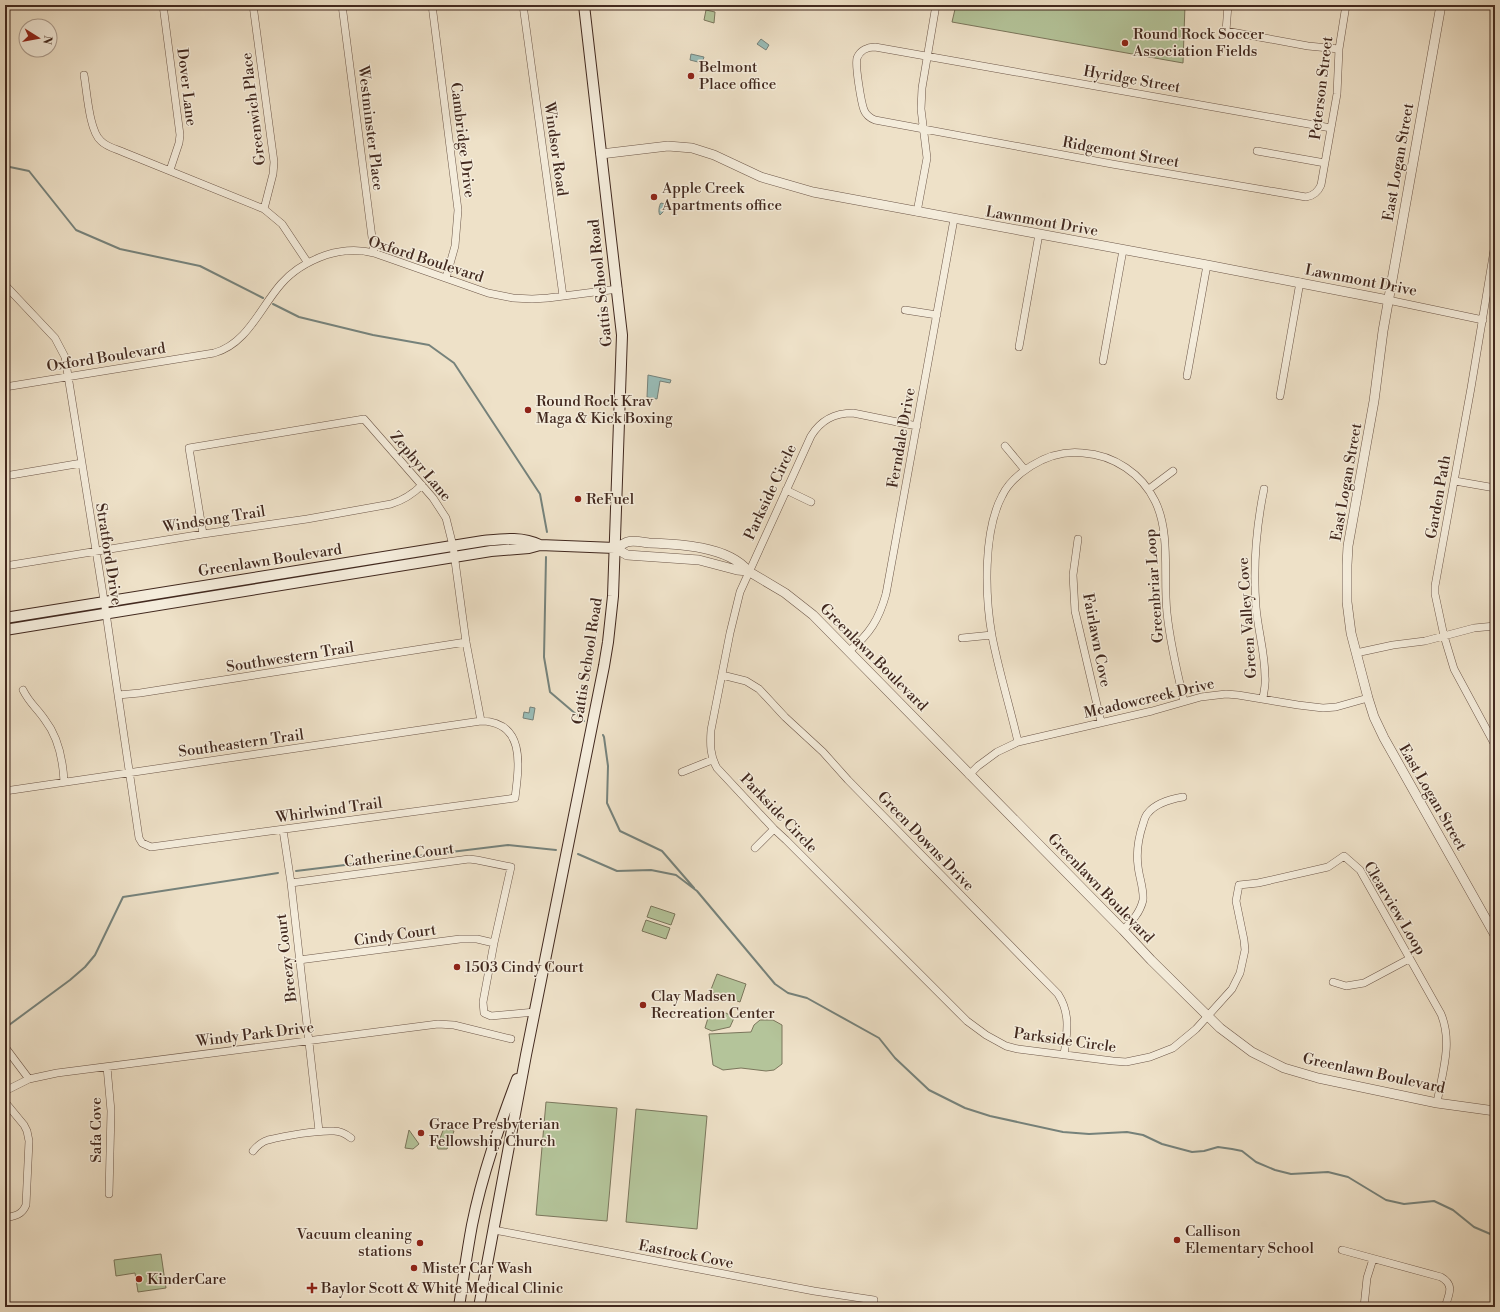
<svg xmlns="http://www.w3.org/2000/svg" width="1500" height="1312" viewBox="0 0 1500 1312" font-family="'Libre Bodoni',serif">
  <rect width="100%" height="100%" fill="#eee1c8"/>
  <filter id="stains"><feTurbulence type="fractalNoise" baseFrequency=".005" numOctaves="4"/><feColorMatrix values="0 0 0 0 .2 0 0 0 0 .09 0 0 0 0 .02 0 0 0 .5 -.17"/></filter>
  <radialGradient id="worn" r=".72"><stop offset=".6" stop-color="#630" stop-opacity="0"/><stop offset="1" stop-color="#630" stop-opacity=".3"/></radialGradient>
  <path fill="#b4c49a" stroke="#7b765c" d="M956 5H1185L1183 63 952 22Z
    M706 10 715 12 714 23 704 20Z
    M651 906 675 914 671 925 647 917Z
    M646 920 670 928 666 939 642 931Z
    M717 974 746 984 740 1002 710 992Z
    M726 1013 734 1018 730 1027 712 1031 705 1028 708 1018Z
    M760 1020H773L782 1025V1064L774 1070 766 1071 741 1068 723 1070 713 1065 709 1034 751 1032 754 1025Z
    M546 1102 617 1108 607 1221 536 1215Z
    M636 1109 707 1116 697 1229 626 1222Z
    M444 1128 454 1131 447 1149H438L437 1146Z
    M409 1130 419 1144 413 1149 405 1148Z
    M161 1254 166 1288 138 1292 135 1273 116 1276 114 1260Z"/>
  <path fill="#99bdb8" stroke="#76827b" d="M761 39 769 45 766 50 757 44Z
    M691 54 704 57 702 63 690 60Z
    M661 203 665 204 666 209 660 215C658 213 659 205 661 203Z
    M648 375 671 380 670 383 660 381 657 399 647 397Z
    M530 707 535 708 533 720 523 718 524 712 529 713Z"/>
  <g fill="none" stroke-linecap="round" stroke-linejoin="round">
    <path stroke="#76827b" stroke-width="2" d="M5 166 29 171 76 230 120 249 200 266 263 298
      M273 304 299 317 373 335 429 345 454 363 540 494 547 532
      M546 557 544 657 550 692 584 721
      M603 735 604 737 608 766 607 803 620 831 662 851 694 888
      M578 854 617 871 651 870 676 875 697 891 775 984 788 993 807 998 879 1038 895 1058 929 1090 965 1108 990 1116 1063 1132 1089 1134 1127 1132 1143 1135 1162 1144 1192 1152 1204 1151 1218 1147 1232 1149 1242 1151 1256 1162 1275 1170 1291 1174 1328 1172 1348 1177 1386 1200 1404 1204 1434 1201 1453 1210 1474 1227 1495 1236
      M296 871 508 845 556 850
      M5 1028 70 980 85 967 95 955 123 897 278 873"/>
    <g stroke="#6d5749" stroke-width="8">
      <path id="minor" d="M163 5 180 135 179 143 170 170
        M253 5 274 162 273 174 264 209
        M342 5 374 253
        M432 5 458 210 455 246 446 278
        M523 5 563 296
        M1228 5 1226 31 1308 46 1339 49
        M84 75C87 91 89 131 101 141 107 147 116 149 123 152L264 209 282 224 308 263
        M1331 128 875 47C868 47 860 50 857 58 855 65 861 102 864 110 866 115 870 118 875 120L1112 164 1306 197C1313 196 1318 192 1321 185L1337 94 1339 49 1346 5
        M1257 151 1325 163
        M917 212 927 158 921 109 922 88 936 5
        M1495 244 1471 388 1435 586V594L1444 636 1454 669 1495 745
        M5 285 55 338 65 357 106 613 139 838 142 843 151 847 515 798C519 766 526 722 481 721 322 744 164 768 5 791
        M1388 300 1483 320
        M905 310 937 315
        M1019 347 1039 234
        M1103 361 1123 250
        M1187 376 1207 265
        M5 387 214 353C247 344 260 308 281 284 293 270 309 261 326 255 342 250 358 249 374 253L488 293 513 298 532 299 548 298 618 289
        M1280 396 1300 282
        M917 426 853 413C834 413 821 420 811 436L740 592 730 633 711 730C710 744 710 756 717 768L774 829 786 840 967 1021 986 1035 1006 1046 1018 1049 1113 1061 1126 1062 1150 1057 1173 1048 1196 1029 1232 989 1240 973 1245 950 1244 940 1236 901 1239 885 1258 883 1328 867 1344 856 1360 870 1441 1014C1453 1043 1442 1073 1437 1103
        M1005 446 1025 470
        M5 476 82 463
        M1455 481 1495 488
        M1149 489 1173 471
        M786 490 811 502
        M203 534 189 448 364 419 433 498 446 518 453 546 466 642 481 721
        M1078 539 1073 575 1075 611 1101 722
        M5 566 203 534 307 519 391 504C404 500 413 494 422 485
        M962 638 992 635
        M849 651C870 634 879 619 886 594L954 219
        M1356 653 1393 645 1425 641 1474 628 1495 626
        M722 675 746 681 759 689 785 717 823 752 848 780 1058 994C1071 1014 1067 1033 1064 1055
        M23 690C30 704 37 708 45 720 59 738 63 760 64 782
        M118 695 140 693 466 642
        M1263 698C1264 691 1266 684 1265 677 1265 653 1258 631 1256 607 1253 567 1256 528 1264 489
        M1018 742C1010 707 999 672 992 636 985 596 983 532 1002 496 1008 483 1020 473 1031 466 1047 456 1065 451 1083 453 1114 455 1142 474 1155 501 1171 533 1163 577 1167 613 1170 643 1177 672 1184 701
        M682 772 712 760
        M969 775 978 766 997 752 1018 742 1152 711 1201 697 1226 694 1238 695 1298 705 1323 708 1336 707 1368 698
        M283 830 291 883 319 1131
        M755 848 774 829
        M291 883 469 859 477 860 511 867 494 943 483 1002 484 1013 491 1016 535 1012
        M1123 930C1132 921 1140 913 1143 900 1144 889 1139 877 1138 866 1136 851 1138 839 1143 824 1144 821 1145 816 1148 813 1156 803 1171 799 1183 797
        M299 960 460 939H477L494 943
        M1333 982 1346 986 1364 983 1409 959
        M5 1047 29 1079
        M107 1067 111 1111 109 1194
        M5 1091 29 1079 57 1073 438 1024 454 1025 511 1039
        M5 1102 24 1125 27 1131 29 1141 26 1205C22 1215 15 1216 5 1218
        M253 1151C257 1146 261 1142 268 1140 284 1136 317 1130 334 1131 340 1131 346 1134 351 1138
        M494 1230 814 1291 874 1300
        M1342 1250 1441 1277C1455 1285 1449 1294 1445 1307
        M1364 1307 1367 1278 1373 1259"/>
    </g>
    <g stroke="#6d5749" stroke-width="10">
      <path id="tertiary" d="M1441 5 1383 331 1374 401 1348 546 1347 565V602L1351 633 1368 698 1374 717 1384 738 1495 935
        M601 154 668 146 692 148 714 155 761 177 813 192 1207 265 1388 300
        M615 548C619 546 623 544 627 542 633 540 642 542 649 543 678 544 728 546 748 571L785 593 813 615 1123 930 1151 960 1220 1028 1252 1052 1284 1068 1318 1078 1437 1103 1495 1111
        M615 548 627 555 699 560 737 570 748 571"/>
    </g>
    <g stroke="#42291f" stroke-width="12">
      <path id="secondary" d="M5 618 483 541C502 539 522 536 540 545
        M5 630 491 551 529 548 540 545 615 548
        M459 1307C463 1280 467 1252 472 1225 482 1175 499 1127 517 1079
        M479 1307 526 1055 604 666 608 642 613 596 622 335 584 5"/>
    </g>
    <use href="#minor" stroke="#f4ecdb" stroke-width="7"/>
    <use href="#tertiary" stroke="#f4ecdb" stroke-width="9"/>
    <use href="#secondary" stroke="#f4ecdb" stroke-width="10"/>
  </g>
  <g fill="#8f2418" stroke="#f4ecdb" stroke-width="1.5">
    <circle cx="1125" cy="43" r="4"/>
    <circle cx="691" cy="76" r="4"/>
    <circle cx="654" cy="197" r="4"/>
    <circle cx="528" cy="410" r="4"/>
    <circle cx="578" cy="499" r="4"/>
    <circle cx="457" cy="967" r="4"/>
    <circle cx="643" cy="1005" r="4"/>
    <circle cx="421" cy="1133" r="4"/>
    <circle cx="1177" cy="1240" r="4"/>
    <circle cx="420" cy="1243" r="4"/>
    <circle cx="414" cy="1268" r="4"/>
    <circle cx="139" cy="1279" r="4"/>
    <path d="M310 1282h4v4h4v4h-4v4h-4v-4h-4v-4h4z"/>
  </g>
  <g text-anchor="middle" stroke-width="3" stroke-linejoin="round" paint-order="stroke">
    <g font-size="15" fill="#42291f" stroke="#f4ecdb" text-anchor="start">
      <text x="1133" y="39">Round Rock Soccer<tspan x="1133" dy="17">Association Fields</tspan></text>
      <text x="699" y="72">Belmont<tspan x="699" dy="17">Place office</tspan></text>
      <text x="662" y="193">Apple Creek<tspan x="662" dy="17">Apartments office</tspan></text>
      <text x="536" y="406">Round Rock Krav<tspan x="536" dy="17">Maga &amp; Kick Boxing</tspan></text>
      <text x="586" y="504">ReFuel</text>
      <text x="465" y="972">1503 Cindy Court</text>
      <text x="651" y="1001">Clay Madsen<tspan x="651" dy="17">Recreation Center</tspan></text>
      <text x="429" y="1129">Grace Presbyterian<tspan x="429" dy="17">Fellowship Church</tspan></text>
      <text x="1185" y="1236">Callison<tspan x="1185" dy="17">Elementary School</tspan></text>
      <text x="412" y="1239" text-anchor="end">Vacuum cleaning<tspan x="412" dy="17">stations</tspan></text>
      <text x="422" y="1273">Mister Car Wash</text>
      <text x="147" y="1284">KinderCare</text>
      <text x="321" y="1293">Baylor Scott &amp; White Medical Clinic</text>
    </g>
    <g font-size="15" fill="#42291f" stroke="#f4ecdb">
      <text transform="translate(1132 79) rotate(10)" y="5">Hyridge Street</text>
      <text transform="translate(187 87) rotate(83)" y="5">Dover Lane</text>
      <text transform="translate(1321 88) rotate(-83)" y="5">Peterson Street</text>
      <text transform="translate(253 109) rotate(-97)" y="5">Greenwich Place</text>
      <text transform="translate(371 128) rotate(83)" y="5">Westminster Place</text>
      <text transform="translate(463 140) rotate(83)" y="5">Cambridge Drive</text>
      <text transform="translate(556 149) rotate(82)" y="5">Windsor Road</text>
      <text transform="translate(1121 152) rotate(10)" y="5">Ridgemont Street</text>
      <text transform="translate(1398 162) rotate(-80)" y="5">East Logan Street</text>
      <text transform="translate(1042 221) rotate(10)" y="5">Lawnmont Drive</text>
      <text transform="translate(426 259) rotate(18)" y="5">Oxford Boulevard</text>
      <text transform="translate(1361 280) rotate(11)" y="5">Lawnmont Drive</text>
      <text transform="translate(600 283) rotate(-96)" y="5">Gattis School Road</text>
      <text transform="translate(106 357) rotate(-9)" y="5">Oxford Boulevard</text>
      <text transform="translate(901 438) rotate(-80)" y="5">Ferndale Drive</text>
      <text transform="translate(421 466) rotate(50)" y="5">Zephyr Lane</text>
      <text transform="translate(1346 482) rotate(-80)" y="5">East Logan Street</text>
      <text transform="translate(770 492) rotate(-65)" y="5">Parkside Circle</text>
      <text transform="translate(1438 497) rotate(-80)" y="5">Garden Path</text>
      <text transform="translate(214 519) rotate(-9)" y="5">Windsong Trail</text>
      <text transform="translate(109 554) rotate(81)" y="5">Stratford Drive</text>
      <text transform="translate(270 560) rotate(-9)" y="5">Greenlawn Boulevard</text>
      <text transform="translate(1154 586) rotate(-94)" y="5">Greenbriar Loop</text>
      <text transform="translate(1247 618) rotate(-94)" y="5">Green Valley Cove</text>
      <text transform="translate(1097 640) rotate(79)" y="5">Fairlawn Cove</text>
      <text transform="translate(290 657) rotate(-9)" y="5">Southwestern Trail</text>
      <text transform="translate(874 657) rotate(45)" y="5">Greenlawn Boulevard</text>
      <text transform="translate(587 661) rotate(-81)" y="5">Gattis School Road</text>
      <text transform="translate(1149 698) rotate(-13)" y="5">Meadowcreek Drive</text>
      <text transform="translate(241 743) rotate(-8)" y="5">Southeastern Trail</text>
      <text transform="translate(1433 797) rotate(60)" y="5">East Logan Street</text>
      <text transform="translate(329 810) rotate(-8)" y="5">Whirlwind Trail</text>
      <text transform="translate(779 813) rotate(46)" y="5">Parkside Circle</text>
      <text transform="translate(926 841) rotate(46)" y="5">Green Downs Drive</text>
      <text transform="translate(399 855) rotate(-7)" y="5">Catherine Court</text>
      <text transform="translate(1101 888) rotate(46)" y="5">Greenlawn Boulevard</text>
      <text transform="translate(1395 908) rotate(59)" y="5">Clearview Loop</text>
      <text transform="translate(395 935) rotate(-8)" y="5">Cindy Court</text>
      <text transform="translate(286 958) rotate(-97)" y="5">Breezy Court</text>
      <text transform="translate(255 1034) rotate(-7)" y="5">Windy Park Drive</text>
      <text transform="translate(1065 1040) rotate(8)" y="5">Parkside Circle</text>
      <text transform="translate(1374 1073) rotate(12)" y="5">Greenlawn Boulevard</text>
      <text transform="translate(96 1130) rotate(-90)" y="5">Safa Cove</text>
      <text transform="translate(686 1254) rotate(11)" y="5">Eastrock Cove</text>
    </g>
  </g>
  <rect width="1500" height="1312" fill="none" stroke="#eee1c8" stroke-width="20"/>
  <rect x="6" y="6" width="1488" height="1300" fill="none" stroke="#42291f" stroke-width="2"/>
  <rect x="10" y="10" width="1480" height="1292" fill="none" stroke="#42291f"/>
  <g transform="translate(38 38) rotate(101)"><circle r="19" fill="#f4ecdb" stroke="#ad9e90"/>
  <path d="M0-3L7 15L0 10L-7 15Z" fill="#8f2418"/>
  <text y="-6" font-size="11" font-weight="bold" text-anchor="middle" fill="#42291f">N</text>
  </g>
  <rect width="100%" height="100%" filter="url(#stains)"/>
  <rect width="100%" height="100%" fill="url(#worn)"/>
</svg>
